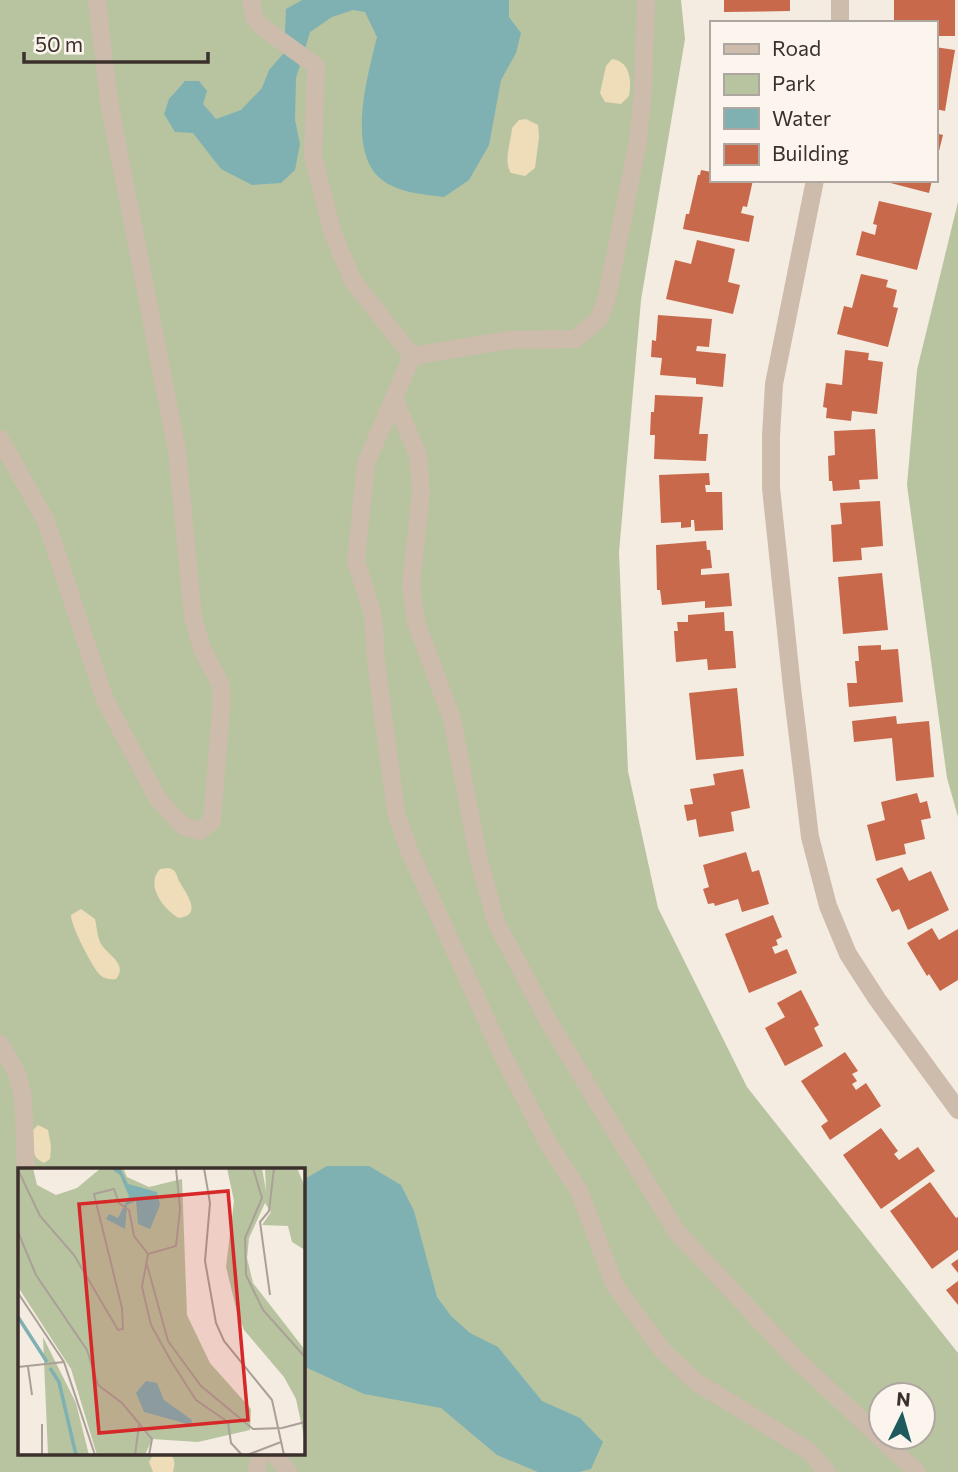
<svg xmlns="http://www.w3.org/2000/svg" width="958" height="1472" viewBox="0 0 958 1472" font-family="Commissioner,sans-serif">
  <rect width="100%" height="100%" fill="#f4ebe1"/>
  <path fill="#b8c4a0" fill-rule="evenodd" d="M0 0H681L685 39 641 300 619 552 628 771 658 908 747 1087 958 1353V1472H0ZM19 1169H303V1453H19ZM881 1395H923V1437H881Z
    M958 202V817L947 778 907 485 917 370Z"/>
  <path fill="#efdcb8" d="M612 59C630 61 632 81 629 96L621 104 605 102 600 93 606 66Z
    M526 119 538 125 539 137 535 168 525 176 511 173C503 162 511 142 512 128L519 120Z
    M169 868C177 871 176 874 179 881 185 892 204 915 179 918 163 909 145 885 160 869Z
    M81 909 95 919C97 927 97 935 100 942 106 955 129 963 116 979 110 980 105 979 100 975 93 969 70 924 71 915Z
    M38 1125 48 1130 51 1146 50 1159 44 1163C30 1157 32 1145 32 1131Z
    M154 1453C169 1453 178 1454 173 1472H153L149 1462Z"/>
  <path fill="#7fb0b2" d="M302 0H509V17L521 33 516 53 501 80 489 145 469 180 444 197C423 194 398 193 381 179 346 150 368 74 377 37L365 12 353 10 332 17 310 32 296 78 295 120 300 144 295 170 281 183 252 185 221 169 193 133 175 132 164 114 169 99 185 81H199L207 91 203 104 216 119 241 110 262 88 269 70 284 53 286 9Z
    M327 1166H369L401 1185 414 1211 437 1297 451 1316 470 1333 498 1347 542 1401 580 1418 603 1442 591 1469 579 1472H538L497 1455 441 1408 364 1394 303 1366V1180Z"/>
  <path fill="#c8694b" d="M724 0H790V11L724 12Z
    M894 0H955V36H935V23H894Z
    M935 47 955 50 945 111 935 109Z
    M935 133 943 135 936 163H935Z
    M701 170 711 172V180H753L747 207 743 206 741 213 754 216 749 242 683 229 686 214H689L698 175H700Z
    M879 180H932L929 193Z
    M879 201 932 213 917 270 856 255 862 231 875 235 877 225 873 224Z
    M697 240 735 249 728 282 740 285 733 314 666 299 675 260 691 264Z
    M861 274 888 280 886 287 897 290 893 307 898 308 888 347 837 334 844 306 852 308Z
    M658 315 712 319 709 347 697 346 696 351 726 354 723 387 696 384V378L660 375 662 358 651 357 652 340 656 341Z
    M845 350 869 353 868 360 883 362 877 414 852 411 851 421 826 418 827 408 823 407 826 383 842 385Z
    M655 395 703 397 699 434H708L706 461 654 459 655 435H650L651 412H654Z
    M875 429 878 479 859 480 860 489 833 491 832 481H829L828 456 835 455 834 431Z
    M709 473 710 485H705L706 492H722L723 530 695 531 694 520H691V527L681 528V522L661 523 659 475Z
    M880 501 883 546 861 548 862 560 833 562 831 525 842 524 840 503Z
    M706 541 707 550H710L712 568 701 569V575L729 573 732 606 705 608V601L662 605 660 590H657L656 545Z
    M882 573 888 630 843 634 838 577Z
    M724 612 725 631H733L736 668 708 670 707 659 676 662 674 631H678L677 622H688V615Z
    M881 645V650L898 649 903 702 849 707 847 683H857L855 661H859L858 646Z
    M737 688 744 756 696 760 689 693Z
    M896 716 897 724 929 721 934 777 896 781 892 738 854 742 852 721Z
    M743 769 750 808 731 812 734 831 699 837 696 819 687 821 684 805 693 804 690 789 715 785 713 774Z
    M917 793 920 803 927 801 931 818 921 820 925 839 904 844 906 854 876 861 867 825 885 820 881 802Z
    M746 852 752 872 759 870 769 904 742 912 738 899 715 906 714 903 708 904 703 889 709 887 703 865Z
    M902 867 909 881 931 871 949 910 908 930 899 909 892 912 876 879Z
    M773 915 782 937 776 940 778 945 772 947 775 954 787 949 797 973 749 993 725 934Z
    M932 928 939 940 958 929V980L940 991 929 974 927 976 907 943Z
    M801 990 819 1025 814 1028 823 1046 785 1066 765 1028 785 1017 777 1003Z
    M845 1052 858 1071 852 1074 857 1081 852 1084 856 1090 866 1083 881 1106 830 1140 821 1126 828 1121 801 1081Z
    M881 1128 898 1151 894 1154 899 1160 918 1147 935 1171 881 1209 843 1155Z
    M930 1182 956 1218 958 1217V1250L932 1269 890 1211Z
    M958 1259V1273L951 1264Z
    M958 1281V1305L946 1290Z"/>
  <g fill="none" stroke-linecap="round" stroke-linejoin="round">
    <path stroke="#cdbbac" stroke-width="18" d="M251 0 254 17 262 27 316 66 313 156 333 234 353 281 412 356
      M646 0 643 90 638 141 607 297 599 319 575 339 509 340 412 356 366 463 356 561 373 615 376 662 396 813 409 850 501 1052 549 1145 579 1191 615 1286 663 1351 696 1382 809 1451 827 1472
      M840 23V0
      M815 180 774 384 771 436V488L792 688 810 837 828 906 848 954 877 999 958 1110
      M394 398 418 455 421 492 411 585 416 622 452 719 478 856 496 922 550 1024 676 1231 795 1358 917 1472
      M0 439 46 521 105 700 158 799 183 826 200 831 212 821 221 709V685L202 649 193 617 177 451 109 102 97 0
      M0 1044 16 1071 23 1095 26 1169
      M275 1453 288 1472
      M256 1472 261 1453"/>
  </g>
  <g transform="translate(18 1168)">
    <rect width="287" height="287" fill="#f4ebe1"/>
    <path d="M0 0H15L19 17 38 27 59 20 83 0H105L109 9 131 19 164 11 169 147 192 195 233 241 232 262 180 274 134 271 127 287H79L53 201 0 119ZM209 0H244L248 23 247 0H279L287 19V82L274 74 270 58 244 57 253 44 247 35 231 70 229 90 235 115 287 182V273L278 231 266 209 226 162 219 144 208 99 216 33ZM25 169 58 235 71 287H30Z" fill="#b8c4a0"/>
    <path d="M92 0H102L110 16 139 24 142 37 132 61 120 56 118 33 109 37 107 61 88 51 91 46 100 50 111 28 102 7ZM128 213 139 215 146 232 174 252 173 257 126 244 118 225Z" fill="#7fb0b2"/>
    <path fill="none" stroke="#7fb0b2" stroke-width="3.5" d="M0 149 29 194M32 200 41 214 58 287"/>
    <path fill="none" stroke="#aaa098" stroke-width="2" d="M158 0 162 41 158 78 130 86 124 119 133 157 153 193 178 232 210 254 213 275 224 287M186 0 192 35 187 93 198 155 206 173 254 232 266 287M235 0 244 30 227 70 228 107 245 142 287 189M0 2 22 48 56 87 100 162 105 161 104 140 76 26 96 21 101 35 111 42 116 68 130 86M0 64 18 107 69 182 80 217 104 235 134 271 131 287M128 93 150 173 183 218 235 261 264 260 287 254M0 125 46 194 77 287M252 127 242 54 251 43 256 0M0 199 46 194M10 199 14 227M24 287V256M117 287 121 257M229 287 263 274"/>
    <path fill="#d62828" fill-opacity="0.15" stroke="#d62828" stroke-width="3.5" d="M210 23 230 252 81 265 61 36Z"/>
    <rect width="287" height="287" fill="none" stroke="#3b302b" stroke-width="3.5"/>
  </g>
  <rect x="710" y="21" width="228" height="161" fill="#fbf5ee" stroke="#aea6a0" stroke-width="2"/>
  <rect x="724" y="44" width="35" height="10" fill="#cdbbac" stroke="#aea6a0" stroke-width="2"/>
  <text x="772" y="56" font-size="21" fill="#3b302b">Road</text>
  <rect x="724" y="74" width="35" height="21" fill="#b8c4a0" stroke="#aea6a0" stroke-width="2"/>
  <text x="772" y="91" font-size="21" fill="#3b302b">Park</text>
  <rect x="724" y="108" width="35" height="21" fill="#7fb0b2" stroke="#aea6a0" stroke-width="2"/>
  <text x="772" y="126" font-size="21" fill="#3b302b">Water</text>
  <rect x="724" y="144" width="35" height="21" fill="#c8694b" stroke="#aea6a0" stroke-width="2"/>
  <text x="772" y="161" font-size="21" fill="#3b302b">Building</text>
  <g transform="translate(902 1416) rotate(5)"><circle r="33" fill="#fbf5ee" stroke="#aea6a0" stroke-width="2"/>
  <path d="M0-5L12 26L0 18L-12 26Z" fill="#1f5a5e"/>
  <text y="-10" font-size="19" font-weight="bold" text-anchor="middle" fill="#3b302b">N</text>
  </g>
  <path d="M24 52v10h184v-10" fill="none" stroke="#3b302b" stroke-width="3.5"/>
  <text x="35" y="52" font-size="21" fill="#3b302b" stroke="#fbf5ee" stroke-width="5" paint-order="stroke">50 m</text>
</svg>
